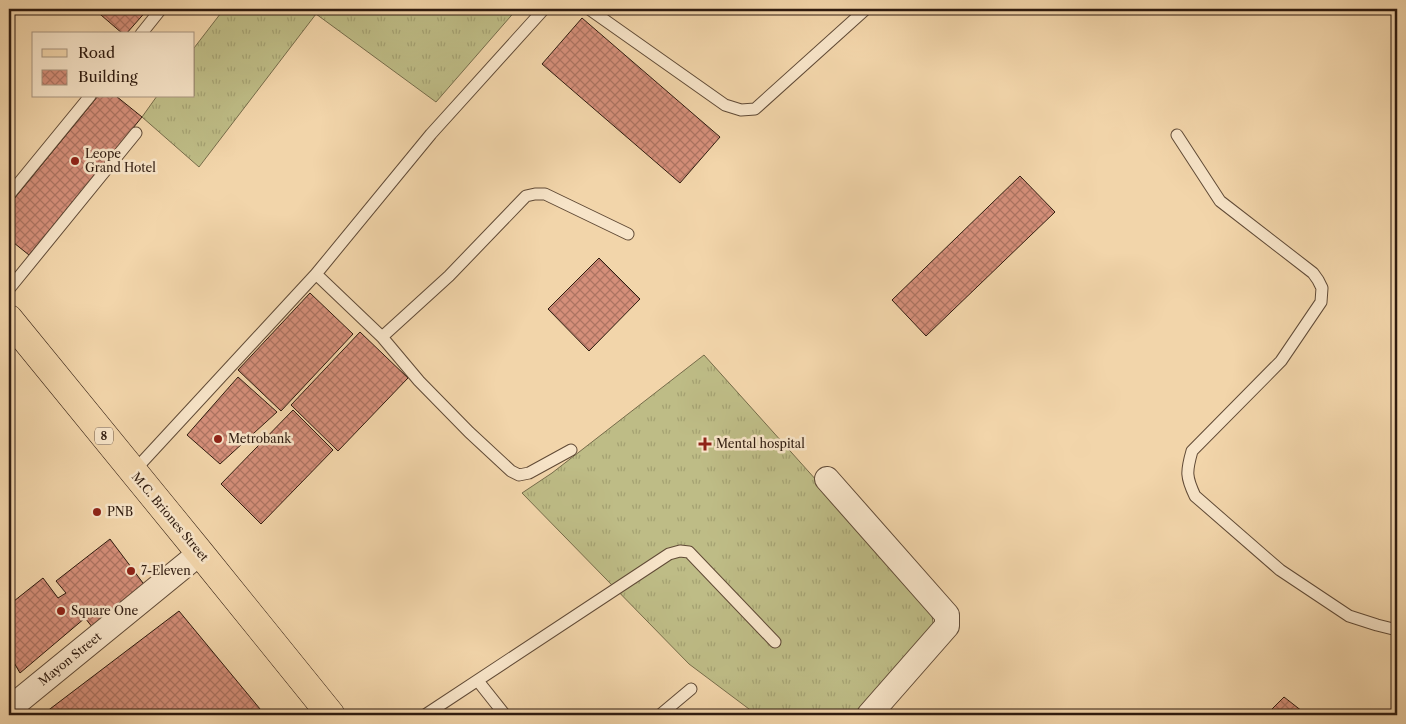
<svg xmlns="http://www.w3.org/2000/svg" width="1406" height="724" viewBox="0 0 1406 724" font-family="'Libre Caslon Text',serif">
  <defs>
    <pattern id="grass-tufts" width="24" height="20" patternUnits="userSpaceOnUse" patternTransform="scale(1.25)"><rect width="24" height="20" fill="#bebc86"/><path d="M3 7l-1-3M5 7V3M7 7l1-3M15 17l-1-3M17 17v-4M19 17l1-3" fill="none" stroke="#a4a172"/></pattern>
    <pattern id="building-cross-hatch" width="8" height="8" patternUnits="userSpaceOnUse" patternTransform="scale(1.25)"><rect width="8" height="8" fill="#d58f7a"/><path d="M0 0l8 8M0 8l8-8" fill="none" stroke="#ad7462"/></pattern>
  </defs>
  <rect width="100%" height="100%" fill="#f2d5aa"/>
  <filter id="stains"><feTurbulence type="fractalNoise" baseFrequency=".004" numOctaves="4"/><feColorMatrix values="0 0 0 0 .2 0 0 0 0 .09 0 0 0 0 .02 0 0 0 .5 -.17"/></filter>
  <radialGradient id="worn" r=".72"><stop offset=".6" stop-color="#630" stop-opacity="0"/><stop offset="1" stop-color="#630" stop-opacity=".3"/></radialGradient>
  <path fill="url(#grass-tufts)" stroke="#766c4a" d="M224 9H517L436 102 316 14 199 167 142 117 157 96H194V48Z
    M704 355 931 608 934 630 858 715H757L689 664 522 493 552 473Z"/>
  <path fill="url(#building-cross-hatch)" stroke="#2f1b0f" d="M9 9H19L9 19Z
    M94 9H148L126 34H123Z
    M582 18 720 137 680 183 542 64Z
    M98 96H116L142 117 29 255 9 239V205Z
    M1020 176 1055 212 926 336 892 300Z
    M599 258 640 299 589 351 548 309Z
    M310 293 353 334 281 411 238 370Z
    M360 332 408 378 338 451 291 405Z
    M238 377 277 412 220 464 187 435Z
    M293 410 333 450 261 524 221 484Z
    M110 539 146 587 93 628 85 618 20 673 9 654V605L43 578 58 598 66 593 56 581Z
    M179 611 265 715H42Z
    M1284 697 1307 715H1266Z"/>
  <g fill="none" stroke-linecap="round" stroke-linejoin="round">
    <g stroke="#604a36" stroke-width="13">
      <path id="service" d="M589 9 725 105 741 110 755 109 866 9
        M141 34 161 9
        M1177 135 1220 201 1313 273 1318 280 1322 288 1321 302 1281 361 1192 451C1186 472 1186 477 1195 496L1280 570 1349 616 1377 625 1397 630
        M9 195 90 96
        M316 274 382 337 449 276 526 196 535 194H545L628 234
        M9 289 136 133
        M382 337 419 381 469 432 511 471 519 475 529 473 571 450
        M133 472 316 274 431 134 544 9
        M478 681 505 715
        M425 715 669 554 680 551 689 552 775 642
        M660 715 691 689"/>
    </g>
    <g stroke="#604a36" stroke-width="26">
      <path id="minor" d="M827 479 947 615V626L869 715
        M9 709 200 553"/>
    </g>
    <g stroke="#2f1b0f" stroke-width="29">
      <path id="primary" d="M9 319 200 553 331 715"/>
    </g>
    <use href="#service" stroke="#f7e4c8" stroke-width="11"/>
    <use href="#minor" stroke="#f7e4c8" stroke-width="24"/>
    <use href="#primary" stroke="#f2d5aa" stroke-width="28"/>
  </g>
  <g fill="#8f2418" stroke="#f7e4c8" stroke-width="2">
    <circle cx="75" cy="161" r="5"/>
    <circle cx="218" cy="439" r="5"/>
    <path d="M702.5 436.5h5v5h5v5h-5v5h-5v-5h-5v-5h5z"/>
    <circle cx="97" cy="512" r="5"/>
    <circle cx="131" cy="571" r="5"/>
    <circle cx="61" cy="611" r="5"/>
  </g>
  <g text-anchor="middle" stroke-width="5" stroke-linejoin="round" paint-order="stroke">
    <rect fill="#f7e4c8" stroke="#6b5746" stroke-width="1" x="95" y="427.5" width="18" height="17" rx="4"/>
    <g font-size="11" font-weight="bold" fill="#2f1b0f">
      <text x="104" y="440">8</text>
    </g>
    <g font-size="12" fill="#2f1b0f" stroke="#f7e4c8" text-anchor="start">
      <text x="85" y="158">Leope<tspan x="85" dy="14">Grand Hotel</tspan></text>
      <text x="228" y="443">Metrobank</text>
      <text x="716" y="448">Mental hospital</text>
      <text x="107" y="516">PNB</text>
      <text x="141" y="575">7-Eleven</text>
      <text x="71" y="615">Square One</text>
    </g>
    <g font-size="12" fill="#2f1b0f" stroke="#f7e4c8">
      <text transform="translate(170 517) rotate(50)" y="4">M.C. Briones Street</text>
      <text transform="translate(70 659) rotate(-39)" y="4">Mayon Street</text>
    </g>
  </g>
  <rect width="1406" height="724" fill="none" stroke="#f2d5aa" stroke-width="30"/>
  <rect x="10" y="10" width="1386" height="704" fill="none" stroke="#2f1b0f" stroke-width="2.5"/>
  <rect x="15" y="15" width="1376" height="694" fill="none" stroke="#2f1b0f"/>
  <rect x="32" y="32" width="162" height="65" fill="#f7e4c8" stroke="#a7947e"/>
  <rect x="42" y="49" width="25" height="8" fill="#f2d5aa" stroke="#a7947e"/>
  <text x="78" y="58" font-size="15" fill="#2f1b0f">Road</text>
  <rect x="42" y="70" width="25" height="15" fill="url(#building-cross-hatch)" stroke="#a7947e"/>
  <text x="78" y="82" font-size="15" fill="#2f1b0f">Building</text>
  <rect width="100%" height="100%" filter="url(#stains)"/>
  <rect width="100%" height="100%" fill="url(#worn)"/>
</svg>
